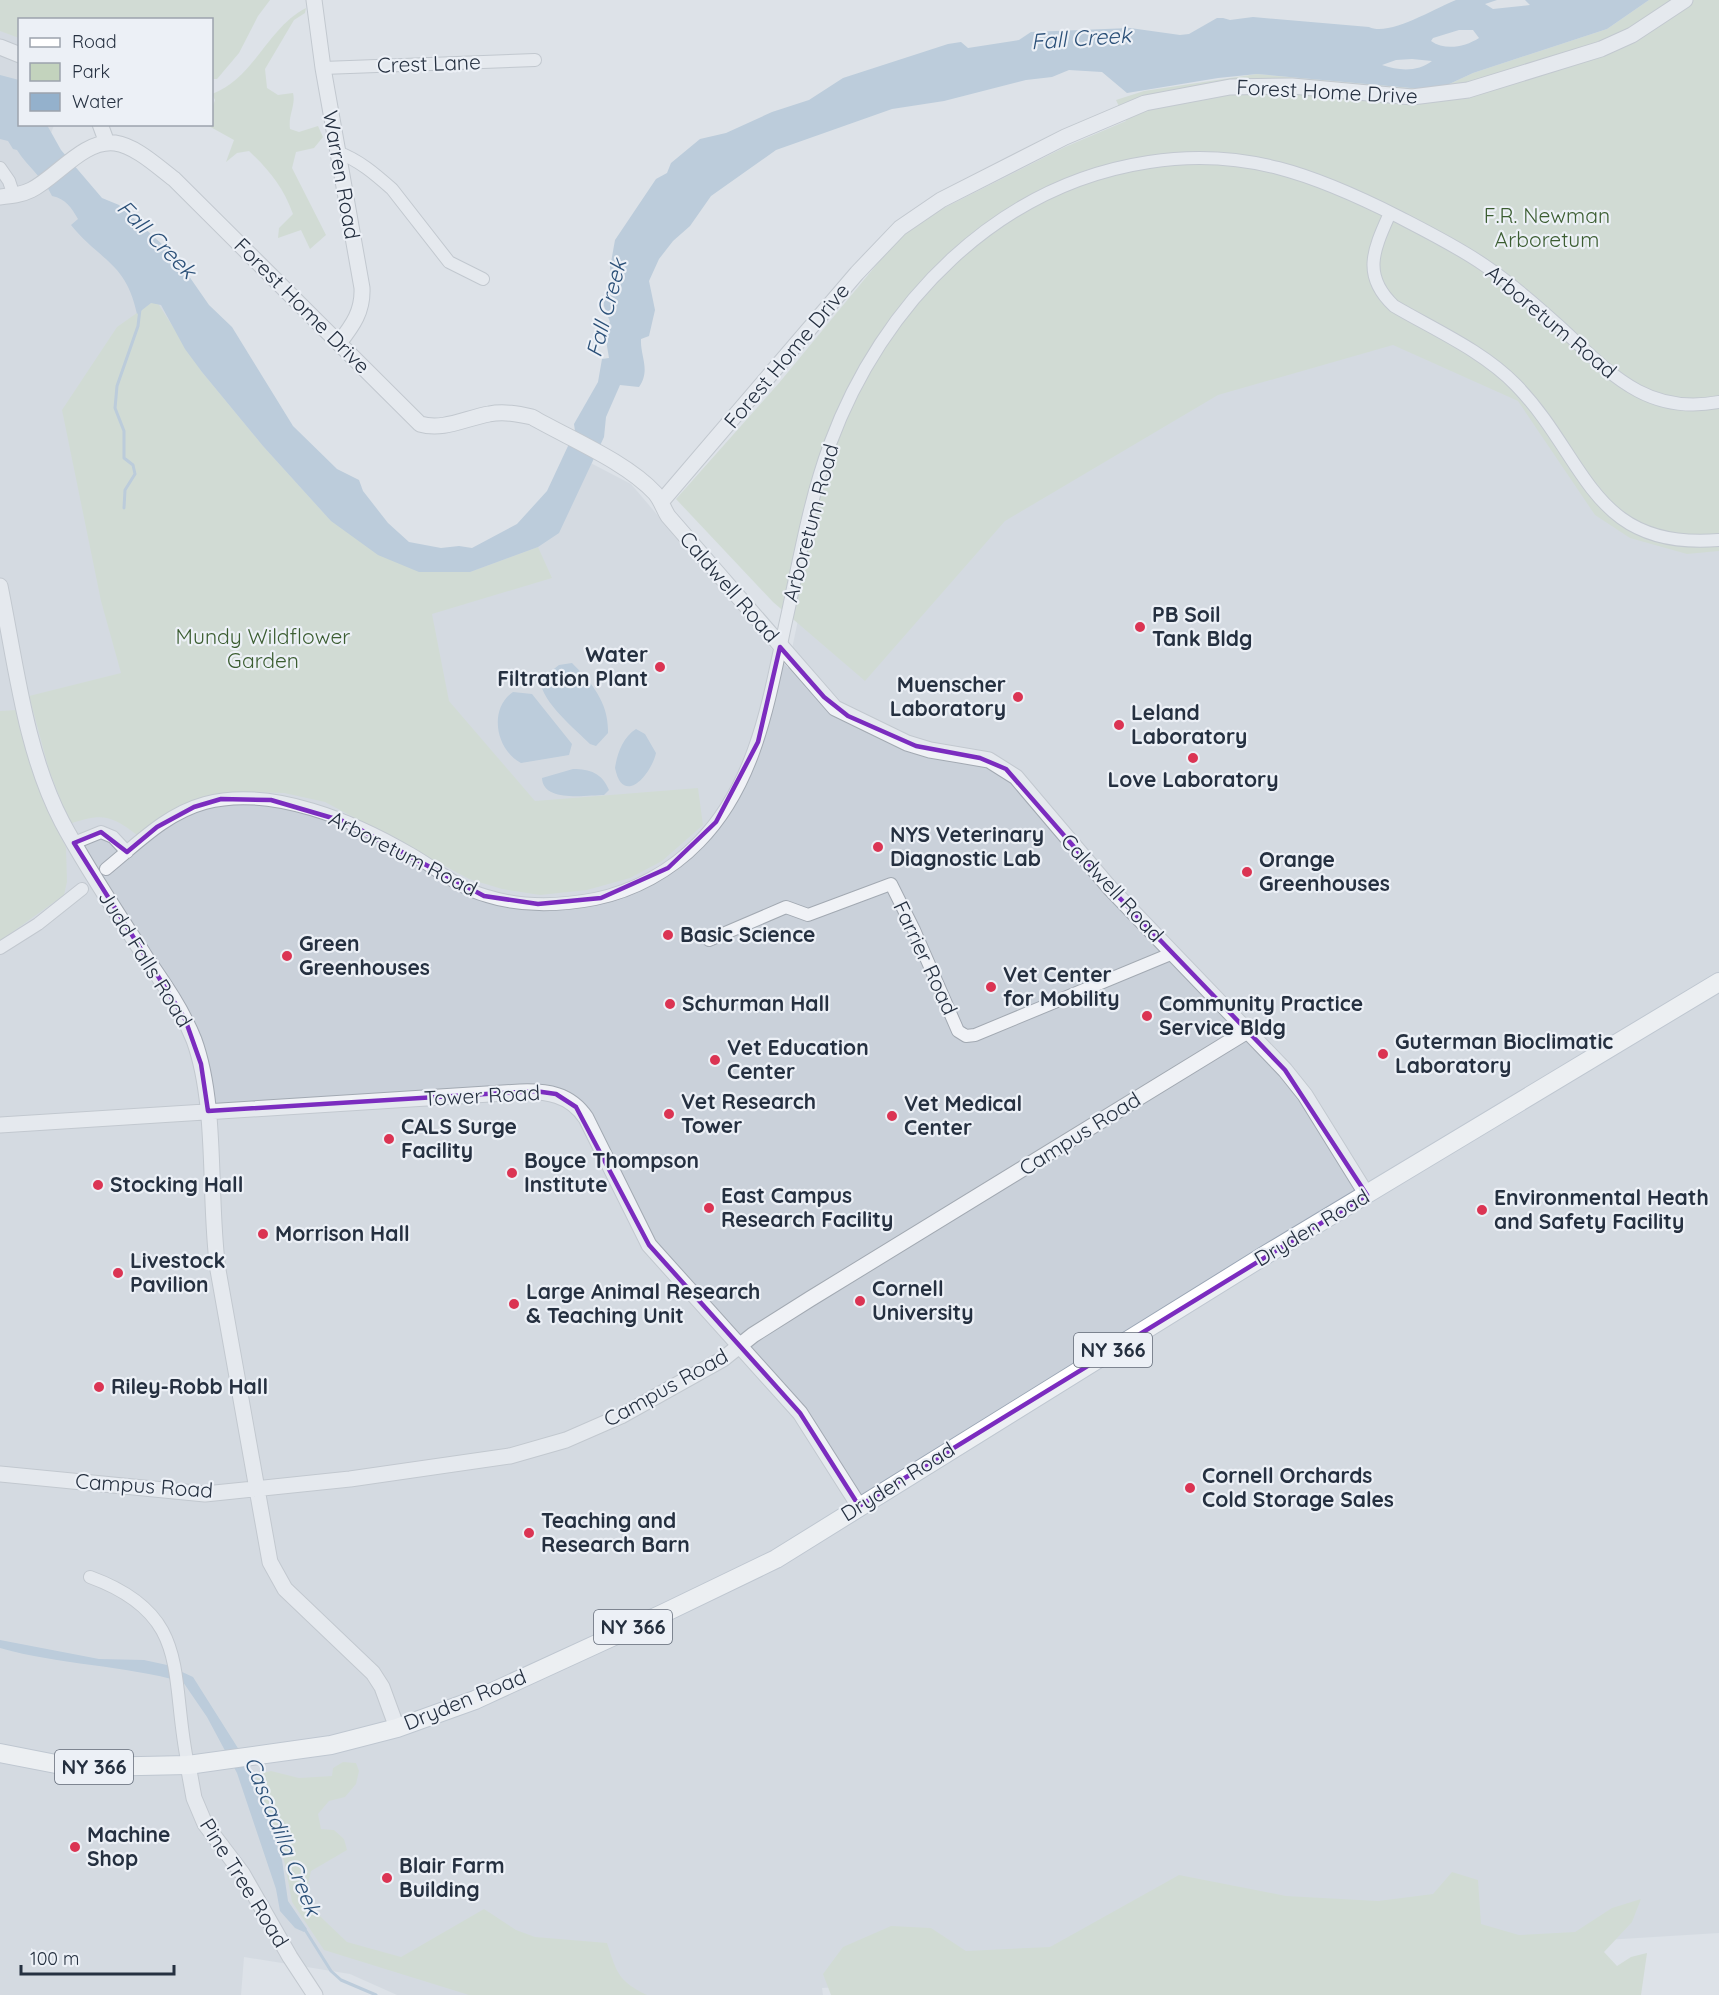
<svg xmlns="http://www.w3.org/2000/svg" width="1719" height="1995" viewBox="0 0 1719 1995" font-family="Quicksand,sans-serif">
  <rect width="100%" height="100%" fill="#dde2e8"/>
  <path fill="#cad1da" d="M0 0 20 20V124L54 125 45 151 397 550 475 557 529 529 579 457 631 484 788 668 831 462 1185 164 1719 543V1933L822 1988 823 1995H397L350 1974 244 1957 241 1995H0Z"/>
  <path fill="#c3d3bd" d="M0 0H270L258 16 239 53 217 79H212V20H20L19 38 0 31Z
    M1649 0H1719V551L1687 554 1630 538 1595 515 1518 401 1393 345 1218 395 1005 521 865 681 773 602 676 499 779 383 891 247 913 227 940 210 1065 147 1126 121 1116 100 1144 91 1257 74 1422 89 1445 86 1473 73 1607 29Z
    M306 8 305 13 294 20 265 69 267 88 278 95 293 93C296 105 288 115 290 129L299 132 318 126 323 137 314 148 296 152 292 168 326 235 310 249 301 230 278 238 279 228 293 214C283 187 270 171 249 151L237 153 226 162 234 140 207 125 212 124V109L215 100 212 94C254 79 267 28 306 8Z
    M157 302 202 372 263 446 331 521 470 572 538 547 552 578 432 614 449 701 535 801 698 788 703 825 662 861 630 878 587 890 540 895 502 889 469 879 325 802 284 793 237 792 203 797 164 815 137 835C111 815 101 813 70 824L49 770 29 696 121 673 101 601 62 410 117 327 151 303Z
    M17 710 50 815 66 847 67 882 64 895 0 941V711Z
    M343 1762 356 1763 359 1771 356 1784 345 1797 329 1801 318 1814 321 1829 334 1830 344 1839 347 1850 311 1871 306 1891 308 1904 325 1921 347 1942 401 1957 484 1909 516 1930 535 1937 607 1943C617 1973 618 1981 647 1995H469L324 1950 292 1902 285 1864 255 1775 271 1771 299 1778 332 1776 333 1768Z
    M1452 1872 1478 1880 1481 1924 1519 1935 1575 1932 1612 1908 1641 1899 1632 1922 1604 1952 1617 1966 1631 1957 1647 1953 1641 1995H831L823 1974 843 1947 891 1926 931 1928 966 1951 1050 1947 1179 1875 1286 1896 1378 1901 1433 1894Z"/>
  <path fill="#94b1cc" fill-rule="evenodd" d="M1456 0H1497L1485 4 1493 9 1530 5 1525 0H1649L1607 29 1473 73 1445 86 1422 89 1257 74 1218 78 1127 93 1102 72 1069 70 1052 77 1026 80 944 101 892 109 776 150 711 196 690 226 673 241 659 259 649 281 655 310 649 336 641 339C640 356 651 370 639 387L620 385 606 417 604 437 559 533 538 547 470 572H419L378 555 331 521 263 446 202 372 185 349 161 305 151 303 137 314C126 262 100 261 71 225L78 219C71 207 66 199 52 196 45 180 27 166 17 150L13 149 8 141 0 139V75L19 80 20 124 47 125 61 150 102 198 119 205 175 256 209 305 232 327 293 426 337 469 359 480 363 491 388 523 409 542 441 548 459 546 472 548 517 524 547 491 575 431 574 424 598 382 602 359 609 358 604 328 610 322 604 306V297H609L607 290 612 277 610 268 615 240 656 179 667 173 671 163 700 139 726 133 772 112 809 100 843 78 948 44 961 42 968 48 1019 40 1031 32 1130 28 1180 35 1189 34 1217 18H1223L1230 20 1253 17 1369 27C1389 37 1435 8 1456 0ZM1459 30H1473L1479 38C1465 47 1445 51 1431 41L1433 38ZM1412 59 1432 61C1418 72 1399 71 1382 65L1396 60Z
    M572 663C592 683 609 703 608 733L596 746 590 744C576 730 538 699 541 679L559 665Z
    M513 692 532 694 572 744 569 755 521 763C496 750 488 709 513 692Z
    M636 729 645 734 656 753C651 775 623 807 615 768 617 754 623 737 636 729Z
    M573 769C590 769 602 773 609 790L604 795C587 795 543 803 542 778Z
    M0 1640 99 1659 144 1660 167 1665 193 1677 253 1772 282 1860 288 1901 307 1929 304 1932 295 1928 280 1911 276 1889 237 1773 207 1717 183 1682C123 1665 60 1665 0 1648Z"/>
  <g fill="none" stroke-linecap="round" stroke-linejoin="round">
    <path stroke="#94b1cc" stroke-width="3" d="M124 508 125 490 135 474 133 465 124 458V431L115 408 117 386 138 326 140 309
      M304 1928 331 1971 341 1980 376 1995"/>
    <g stroke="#a2a9b2" stroke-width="14">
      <path id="minor" d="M323 68 535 60
        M337 152C359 160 375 174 392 189L449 262 483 279
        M0 168 9 181 14 196
        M1390 213C1374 249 1361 275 1394 306 1435 330 1483 351 1516 385 1587 458 1591 551 1719 540
        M74 843 101 832 113 837 127 852
        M106 869C137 844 165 814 205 803 271 785 355 821 411 854 437 869 458 888 487 896 522 907 559 906 595 899 634 891 671 871 699 842 759 781 770 692 788 612 800 556 810 498 830 444 882 303 997 185 1149 162 1244 147 1316 175 1399 217 1428 232 1458 247 1484 265 1512 284 1536 305 1560 327 1609 372 1646 416 1719 402
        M709 940 786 907 808 915 891 884 914 930 958 1031 966 1036 975 1035 1173 953
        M0 948 38 924 82 889
        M90 1577C194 1615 169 1676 188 1765"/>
    </g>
    <g stroke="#a2a9b2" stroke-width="17">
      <path id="tertiary" d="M314 0 323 68 362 288C363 311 353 325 339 343
        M0 47 20 55
        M100 124 107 143
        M0 197C11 196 21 195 31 190 57 177 84 139 115 143 136 146 158 167 174 179L420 424C443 431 466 418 489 414 504 411 518 414 532 417 570 439 625 461 655 493 661 500 663 508 668 516L835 708 907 743 930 750 989 760 1016 777 1110 888 1285 1070 1305 1095 1367 1195
        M662 501 857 273 900 228 941 200 1065 137 1145 103 1230 87 1292 86 1412 97 1468 90 1601 49 1632 35 1685 0
        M0 586C16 664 25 751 62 822 87 869 117 913 146 958 164 984 182 1010 194 1040 218 1106 208 1199 218 1270L270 1562 285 1589 373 1673 382 1687 397 1728
        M0 1125 520 1092C547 1091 570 1094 586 1118L649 1245 800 1413 859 1506
        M0 1474 205 1494 350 1479 510 1456 566 1440 621 1416 723 1359 753 1335 810 1299 1249 1030
        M188 1765 194 1798 205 1824 242 1873 290 1957 315 1995"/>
    </g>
    <g stroke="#9ba6b5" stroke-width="20">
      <path id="primary" d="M0 1753 56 1764 93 1767 188 1765 331 1745 397 1728 475 1700 662 1614 776 1559 1267 1254 1719 982"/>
    </g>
    <use href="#minor" stroke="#f0f2f6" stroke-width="12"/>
    <use href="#tertiary" stroke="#f0f2f6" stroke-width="15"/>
    <use href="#primary" stroke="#fff" stroke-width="18"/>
  </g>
  <path d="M0 0H1719V1995H0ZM780 647 824 697 848 716 916 746 980 758 1006 769 1110 888 1285 1070 1367 1195 859 1506 800 1413 649 1245 576 1107 556 1094 535 1091 208 1111 201 1064 185 1019 74 843 101 832 127 852 157 827 194 807 221 799 271 800 346 822 484 896 538 904 601 898 668 868 716 822 758 742Z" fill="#dde2e8" fill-opacity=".55" fill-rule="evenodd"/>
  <path fill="none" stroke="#7b2cbf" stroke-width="4.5" stroke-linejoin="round" d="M780 647 824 697 848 716 916 746 980 758 1006 769 1110 888 1285 1070 1367 1195 859 1506 800 1413 649 1245 576 1107 556 1094 535 1091 208 1111 201 1064 185 1019 74 843 101 832 127 852 157 827 194 807 221 799 271 800 346 822 484 896 538 904 601 898 668 868 716 822 758 742Z"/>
  <g fill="#db3453" stroke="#ecf0f6" stroke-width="2">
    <circle cx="1140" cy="627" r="6"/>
    <circle cx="660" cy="667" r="6"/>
    <circle cx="1018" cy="697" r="6"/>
    <circle cx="1119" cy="725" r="6"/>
    <circle cx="1193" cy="758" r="6"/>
    <circle cx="878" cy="847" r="6"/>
    <circle cx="1247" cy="872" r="6"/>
    <circle cx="668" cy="935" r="6"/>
    <circle cx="287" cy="956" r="6"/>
    <circle cx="991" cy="987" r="6"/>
    <circle cx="670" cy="1004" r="6"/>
    <circle cx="1147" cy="1016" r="6"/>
    <circle cx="1383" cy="1054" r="6"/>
    <circle cx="715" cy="1060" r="6"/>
    <circle cx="669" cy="1114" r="6"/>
    <circle cx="892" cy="1116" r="6"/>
    <circle cx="389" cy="1139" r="6"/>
    <circle cx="512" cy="1173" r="6"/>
    <circle cx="98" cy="1185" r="6"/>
    <circle cx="709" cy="1208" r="6"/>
    <circle cx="1482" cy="1210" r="6"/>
    <circle cx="263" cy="1234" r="6"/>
    <circle cx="118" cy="1273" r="6"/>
    <circle cx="860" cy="1301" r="6"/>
    <circle cx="514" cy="1304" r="6"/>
    <circle cx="99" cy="1387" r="6"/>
    <circle cx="1190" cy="1488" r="6"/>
    <circle cx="529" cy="1533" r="6"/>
    <circle cx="75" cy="1847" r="6"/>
    <circle cx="387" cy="1878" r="6"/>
  </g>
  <g text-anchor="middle" stroke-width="4.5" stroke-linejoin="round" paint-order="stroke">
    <g fill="#ecf0f6" stroke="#616a77" stroke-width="1.5">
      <rect x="1074" y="1333" width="78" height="34" rx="4.5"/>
      <rect x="594" y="1610" width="78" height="34" rx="4.5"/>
      <rect x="55" y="1750" width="78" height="34" rx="4.5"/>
    </g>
    <g font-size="20" font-weight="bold" fill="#253040">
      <text x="1113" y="1357">NY 366</text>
      <text x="633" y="1634">NY 366</text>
      <text x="94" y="1774">NY 366</text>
    </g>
    <g font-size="21" fill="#253040" stroke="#ecf0f6">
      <text transform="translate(429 64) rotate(-2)" y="7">Crest Lane</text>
      <text transform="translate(1327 92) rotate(3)" y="7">Forest Home Drive</text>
      <text transform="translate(341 175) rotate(80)" y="7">Warren Road</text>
      <text transform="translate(302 306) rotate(45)" y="7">Forest Home Drive</text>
      <text transform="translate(1551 322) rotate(40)" y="7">Arboretum Road</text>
      <text transform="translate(787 356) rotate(-50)" y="7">Forest Home Drive</text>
      <text transform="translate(811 523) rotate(-75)" y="7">Arboretum Road</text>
      <text transform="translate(729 587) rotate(49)" y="7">Caldwell Road</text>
      <text transform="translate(403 854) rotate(27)" y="7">Arboretum Road</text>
      <text transform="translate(1112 888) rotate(47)" y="7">Caldwell Road</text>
      <text transform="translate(925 958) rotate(65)" y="7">Farrier Road</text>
      <text transform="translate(145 959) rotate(58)" y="7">Judd Falls Road</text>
      <text transform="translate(482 1096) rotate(-3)" y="7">Tower Road</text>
      <text transform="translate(1080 1134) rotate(-32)" y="7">Campus Road</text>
      <text transform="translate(1312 1228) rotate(-31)" y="7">Dryden Road</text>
      <text transform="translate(666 1388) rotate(-29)" y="7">Campus Road</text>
      <text transform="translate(898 1482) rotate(-32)" y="7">Dryden Road</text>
      <text transform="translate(144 1486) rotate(4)" y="7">Campus Road</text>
      <text transform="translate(465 1700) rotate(-22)" y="7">Dryden Road</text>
      <text transform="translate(244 1883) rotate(58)" y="7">Pine Tree Road</text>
    </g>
    <g font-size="21" fill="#3b5d31" stroke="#ecf0f6">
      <text x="1547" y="223">F.R. Newman<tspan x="1547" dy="24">Arboretum</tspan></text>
      <text x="263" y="644">Mundy Wildflower<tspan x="263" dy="24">Garden</tspan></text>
    </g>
    <g font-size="21" font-weight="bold" fill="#253040" stroke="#ecf0f6" text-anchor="start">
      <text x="1152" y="622">PB Soil<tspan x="1152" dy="24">Tank Bldg</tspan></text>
      <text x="648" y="662" text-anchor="end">Water<tspan x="648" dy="24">Filtration Plant</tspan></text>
      <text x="1006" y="692" text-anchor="end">Muenscher<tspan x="1006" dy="24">Laboratory</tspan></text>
      <text x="1131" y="720">Leland<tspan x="1131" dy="24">Laboratory</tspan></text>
      <text x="1193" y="787" text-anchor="middle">Love Laboratory</text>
      <text x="890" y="842">NYS Veterinary<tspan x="890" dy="24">Diagnostic Lab</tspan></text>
      <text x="1259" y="867">Orange<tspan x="1259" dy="24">Greenhouses</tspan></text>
      <text x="680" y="942">Basic Science</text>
      <text x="299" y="951">Green<tspan x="299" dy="24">Greenhouses</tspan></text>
      <text x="1003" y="982">Vet Center<tspan x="1003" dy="24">for Mobility</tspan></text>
      <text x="682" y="1011">Schurman Hall</text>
      <text x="1159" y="1011">Community Practice<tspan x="1159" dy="24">Service Bldg</tspan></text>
      <text x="1395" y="1049">Guterman Bioclimatic<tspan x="1395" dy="24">Laboratory</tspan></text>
      <text x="727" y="1055">Vet Education<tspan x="727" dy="24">Center</tspan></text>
      <text x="681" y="1109">Vet Research<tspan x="681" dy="24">Tower</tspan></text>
      <text x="904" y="1111">Vet Medical<tspan x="904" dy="24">Center</tspan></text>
      <text x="401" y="1134">CALS Surge<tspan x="401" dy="24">Facility</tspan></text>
      <text x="524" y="1168">Boyce Thompson<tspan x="524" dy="24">Institute</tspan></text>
      <text x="110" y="1192">Stocking Hall</text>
      <text x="721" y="1203">East Campus<tspan x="721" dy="24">Research Facility</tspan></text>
      <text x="1494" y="1205">Environmental Heath<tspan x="1494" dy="24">and Safety Facility</tspan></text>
      <text x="275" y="1241">Morrison Hall</text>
      <text x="130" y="1268">Livestock<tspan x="130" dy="24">Pavilion</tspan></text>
      <text x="872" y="1296">Cornell<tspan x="872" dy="24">University</tspan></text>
      <text x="526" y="1299">Large Animal Research<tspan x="526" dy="24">&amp; Teaching Unit</tspan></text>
      <text x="111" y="1394">Riley-Robb Hall</text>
      <text x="1202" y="1483">Cornell Orchards<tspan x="1202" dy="24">Cold Storage Sales</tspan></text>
      <text x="541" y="1528">Teaching and<tspan x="541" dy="24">Research Barn</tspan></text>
      <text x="87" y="1842">Machine<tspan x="87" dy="24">Shop</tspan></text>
      <text x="399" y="1873">Blair Farm<tspan x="399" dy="24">Building</tspan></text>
    </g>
    <g font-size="22" font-style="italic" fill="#2b5078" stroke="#ecf0f6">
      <text transform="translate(1081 38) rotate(-4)" y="8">Fall Creek</text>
      <text transform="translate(157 239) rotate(45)" y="8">Fall Creek</text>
      <text transform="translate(606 308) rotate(-75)" y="8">Fall Creek</text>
      <text transform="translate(283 1836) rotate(68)" y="8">Cascadilla Creek</text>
    </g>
  </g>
  <rect x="18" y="18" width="195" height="108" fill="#ecf0f6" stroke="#9ca3ad" stroke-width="1.5"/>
  <rect x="30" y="38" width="30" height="9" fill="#ffffff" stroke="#9ca3ad" stroke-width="1.5"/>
  <text x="72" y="48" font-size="18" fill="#253040">Road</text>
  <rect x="30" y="63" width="30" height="18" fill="#c3d3bd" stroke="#9ca3ad" stroke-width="1.5"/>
  <text x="72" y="78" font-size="18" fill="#253040">Park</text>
  <rect x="30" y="93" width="30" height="18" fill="#94b1cc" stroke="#9ca3ad" stroke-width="1.5"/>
  <text x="72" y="108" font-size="18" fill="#253040">Water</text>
  <path d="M21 1965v9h153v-9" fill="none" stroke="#253040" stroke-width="3"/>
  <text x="30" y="1965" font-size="18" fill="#253040" stroke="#ecf0f6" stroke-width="4.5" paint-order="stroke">100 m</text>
</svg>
